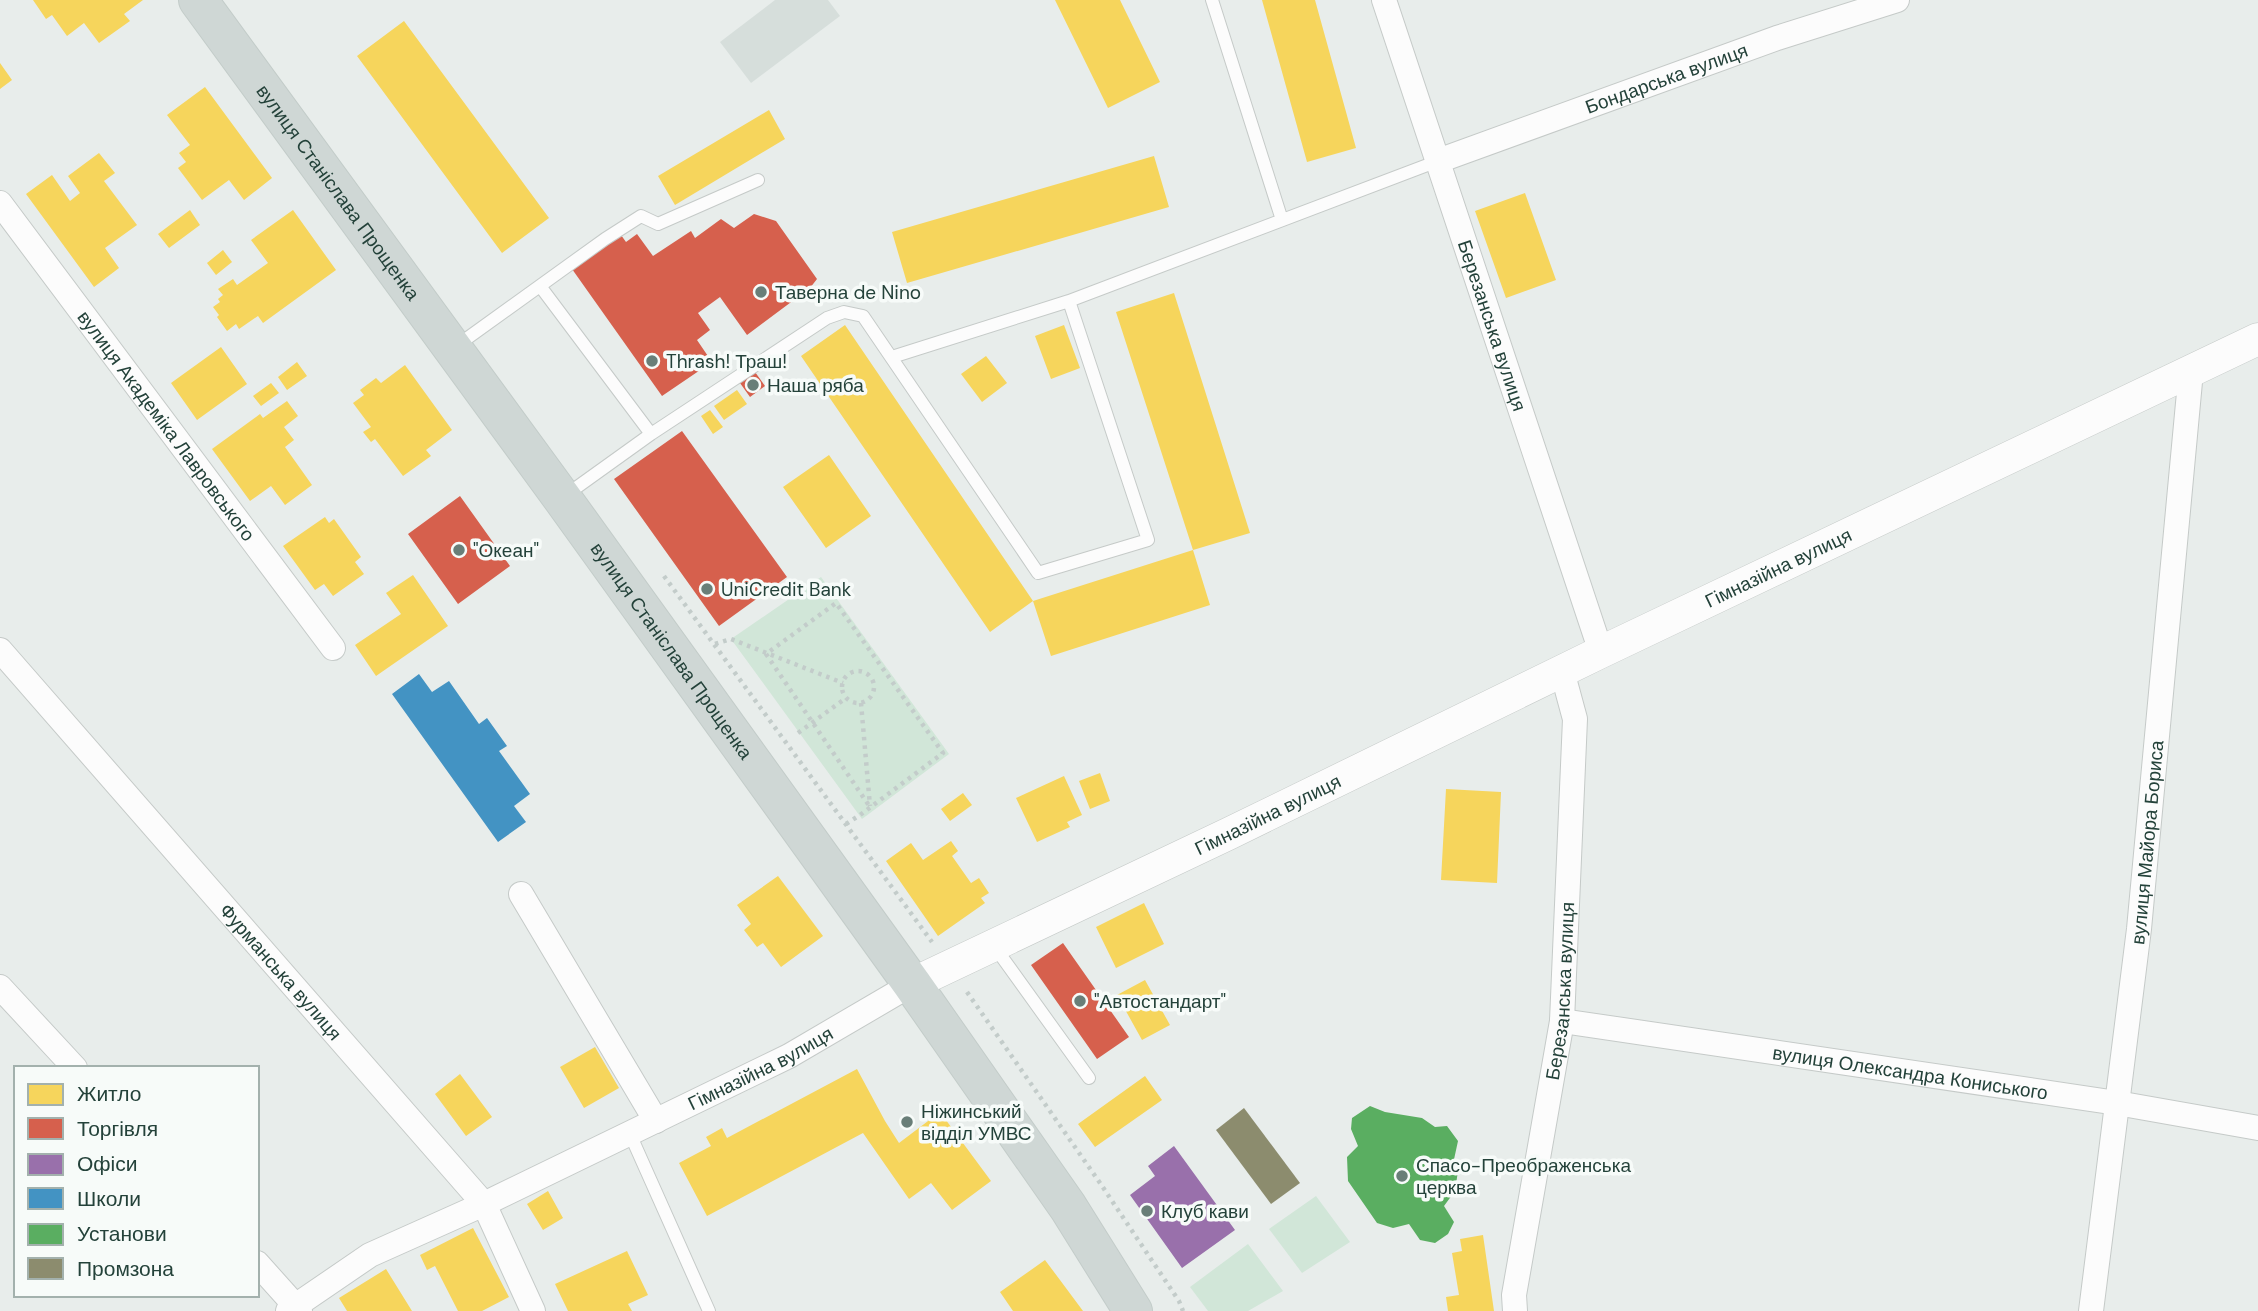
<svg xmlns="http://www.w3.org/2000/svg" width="2258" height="1311" viewBox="0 0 2258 1311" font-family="'DM Sans',sans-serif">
  <rect width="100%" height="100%" fill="#e8edeb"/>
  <path fill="#d6dedb" d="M775 0H828L840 16 751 83 720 42Z"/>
  <path fill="#d1e6d8" d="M821 577 949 754 862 819 731 639Z
    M1316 1196 1350 1242 1302 1273 1269 1229Z
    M1248 1244 1283 1291 1248 1311H1208L1190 1287Z"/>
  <path fill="#f6d55c" d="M33 0H143L124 14 130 21 99 43 84 23 67 36 52 15 46 19Z
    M1055 0H1120L1160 82 1108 108Z
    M1262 0H1315L1356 148 1307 162Z
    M404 21 549 218 502 253 357 56Z
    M0 63 12 80 0 89Z
    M205 87 272 178 244 200 229 180 202 200 178 168 186 162 179 153 190 145 167 115Z
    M769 110 785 139 675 205 658 176Z
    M99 153 115 173 104 181 137 225 105 248 119 268 94 287 26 194 52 175 70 201 80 193 68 176Z
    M1154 156 1169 207 907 283 892 232Z
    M1525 193 1556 280 1506 298 1475 211Z
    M190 210 200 225 169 248 158 234Z
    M293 210 336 270 263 323 258 316 239 329 236 324 227 331 217 317 219 315 213 307 220 302 218 299 223 295 218 289 233 279 237 285 268 263 251 240Z
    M223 250 232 262 216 275 207 263Z
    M1174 293 1250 533 1193 550 1116 312Z
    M845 325 1033 601 1193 550 1210 605 1051 656 1033 601 990 632 801 356Z
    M1064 325 1080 368 1051 379 1035 336Z
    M221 347 247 384 197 420 171 383Z
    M986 356 1007 383 982 402 961 374Z
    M297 362 307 376 287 390 278 377Z
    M405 365 452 430 426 450 431 456 403 476 375 439 371 442 363 432 371 427 353 403 364 395 360 390 376 378 381 383Z
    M271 383 279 393 261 406 253 396Z
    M737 390 747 404 724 420 714 406Z
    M287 401 298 416 284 427 294 440 285 447 312 485 285 505 271 486 250 501 212 449 260 414 263 418Z
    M710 410 723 427 713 434 701 416Z
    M829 455 871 516 826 548 783 487Z
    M325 517 329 523 334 519 361 557 355 562 364 574 333 596 324 584 315 590 283 546Z
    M413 575 448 626 376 676 355 645 401 614 386 593Z
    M1100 773 1110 801 1090 809 1079 781Z
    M1064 776 1082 815 1067 822 1070 827 1037 842 1016 798Z
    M1446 789 1501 792 1497 883 1441 880Z
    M963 793 972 805 950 821 941 809Z
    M951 841 958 851 952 856 971 883 979 878 989 893 981 898 985 903 938 936 886 861 911 843 923 860Z
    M778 876 823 936 781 967 763 943 757 947 744 930 751 924 737 905Z
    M1144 903 1164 944 1116 968 1096 927Z
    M1145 980 1170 1025 1142 1040 1117 995Z
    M595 1047 619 1088 584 1108 560 1067Z
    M857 1069 885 1121 899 1143 940 1112 991 1181 952 1210 931 1183 909 1199 863 1133 707 1216 679 1163 711 1146 706 1137 722 1128 727 1138Z
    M460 1074 492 1117 466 1136 435 1094Z
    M1145 1076 1162 1100 1095 1147 1078 1124Z
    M548 1191 563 1218 543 1230 527 1204Z
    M473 1228 509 1297 482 1311H458L435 1266 427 1270 420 1255Z
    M1483 1235 1494 1311H1448L1446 1297 1459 1295 1452 1253 1462 1251 1460 1239Z
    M627 1251 648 1295 628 1304 632 1311H568L555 1284Z
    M1045 1260 1060 1280 1083 1311H1013L1000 1292Z
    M386 1269 412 1311H347L339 1298Z"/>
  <path fill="#d6604d" d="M754 214 776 221 817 279 810 288 747 335 720 297 698 313 710 330 697 340 712 362 662 396 572 269 621 235 626 242 637 234 653 256 691 231 695 238 721 219 734 228Z
    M755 372 765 386 750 397 740 383Z
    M682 431 787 577 719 626 614 479Z
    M460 496 510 566 458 604 408 534Z
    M1063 943 1129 1037 1097 1059 1031 965Z"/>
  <path fill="#9970ab" d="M1174 1146 1235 1230 1182 1268 1130 1195 1155 1176 1148 1166Z"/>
  <path fill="#4393c3" d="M419 674 432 692 449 681 479 724 487 718 507 746 499 751 530 794 514 806 526 822 498 842 392 694Z"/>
  <path fill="#5aae61" d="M1370 1106 1385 1112 1422 1118 1435 1127 1447 1126 1458 1141 1453 1164 1458 1171 1455 1191 1444 1206 1454 1222 1448 1234 1435 1243 1420 1240 1409 1224 1393 1228 1377 1223 1348 1181 1347 1157 1358 1146 1351 1129 1352 1118Z"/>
  <path fill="#8c8c6e" d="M1244 1108 1300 1183 1271 1204 1216 1130Z"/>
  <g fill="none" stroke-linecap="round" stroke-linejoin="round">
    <g stroke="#c5cac8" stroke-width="14">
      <path id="service" d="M1212 0 1282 220
        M540 286 651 434
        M455 347 605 239 641 216 658 224 758 180
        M892 357 1069 301 1438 161
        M566 495 651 434 827 318 844 312 863 316 1038 573 1148 540 1069 301
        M994 946 1089 1078
        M630 1134 709 1311"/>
    </g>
    <g stroke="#c5cac8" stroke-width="26">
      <g id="minor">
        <path id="s1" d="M1384 0 1601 652"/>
        <path id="s2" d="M1438 161 1777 38 1897 0"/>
        <path id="s3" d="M0 203 333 648"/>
        <path id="s4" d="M0 650 484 1204 533 1311"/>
        <path d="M521 894 656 1121"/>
        <path d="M0 987 75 1068"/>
        <path id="s5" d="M1562 1021 2117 1103 2258 1128"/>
        <path d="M257 1263 300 1311"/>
        <path id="s6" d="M288 1311 370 1255 484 1204 789 1056 912 984"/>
        <path id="s7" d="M1515 1311 1514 1295 1562 1021 1575 719 1562 671"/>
        <path id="s8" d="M2091 1311 2139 929 2191 371"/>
      </g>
    </g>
    <g stroke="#c5cac8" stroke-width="33">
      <g id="tertiary">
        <path id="s9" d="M912 984 1228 834 1601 652 2258 339"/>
      </g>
    </g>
    <g stroke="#c3ccc9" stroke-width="40">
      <g id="primary">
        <path id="s10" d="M198 0 562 498 912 984 1068 1207 1133 1311"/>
      </g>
    </g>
    <path stroke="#c3ccca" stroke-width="4.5" stroke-dasharray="3.5 5" stroke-linecap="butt" d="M664 576 932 942
      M715 644 731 639 843 683
      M842 687a16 16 0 1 1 32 0a16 16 0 1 1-32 0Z
      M861 703 870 806
      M798 733 846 698
      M846 824 860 815 943 753 836 603 766 654 870 807
      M967 992 1100 1183 1179 1301 1183 1311"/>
    <use href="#service" stroke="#fcfcfc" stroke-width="12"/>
    <use href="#minor" stroke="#fcfcfc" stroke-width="24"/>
    <use href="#tertiary" stroke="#fcfcfc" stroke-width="32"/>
    <use href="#primary" stroke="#cfd7d5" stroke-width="38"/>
  </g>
  <g fill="#697e78" stroke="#f7fbf9" stroke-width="2.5">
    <circle cx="761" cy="292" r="7"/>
    <circle cx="652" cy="361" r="7"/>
    <circle cx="753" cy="385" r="7"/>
    <circle cx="459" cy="550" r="7"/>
    <circle cx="707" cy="589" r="7"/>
    <circle cx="1080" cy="1001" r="7"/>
    <circle cx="907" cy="1122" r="7"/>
    <circle cx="1402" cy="1176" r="7"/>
    <circle cx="1147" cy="1211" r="7"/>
  </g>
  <g text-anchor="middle" stroke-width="7" stroke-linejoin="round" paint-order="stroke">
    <g font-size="19" fill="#24423a" stroke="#f7fbf9">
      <text dy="7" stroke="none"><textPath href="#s2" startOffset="243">Бондарська вулиця</textPath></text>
      <text dy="7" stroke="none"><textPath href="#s10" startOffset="238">вулиця Станіслава Прощенка</textPath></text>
      <text dy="7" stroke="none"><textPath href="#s1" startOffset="343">Березанська вулиця</textPath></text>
      <text dy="7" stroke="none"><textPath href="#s3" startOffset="278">вулиця Академіка Лавровського</textPath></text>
      <text dy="7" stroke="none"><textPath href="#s9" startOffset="961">Гімназійна вулиця</textPath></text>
      <text dy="7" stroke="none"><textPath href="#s10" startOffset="805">вулиця Станіслава Прощенка</textPath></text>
      <text dy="7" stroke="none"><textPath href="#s9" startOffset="394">Гімназійна вулиця</textPath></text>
      <text dy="7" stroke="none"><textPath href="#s8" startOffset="472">вулиця Майора Бориса</textPath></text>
      <text dy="7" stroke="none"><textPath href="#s4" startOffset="427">Фурманська вулиця</textPath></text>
      <text dy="7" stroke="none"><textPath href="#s7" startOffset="324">Березанська вулиця</textPath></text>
      <text dy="7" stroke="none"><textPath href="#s6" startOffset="532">Гімназійна вулиця</textPath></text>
      <text dy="7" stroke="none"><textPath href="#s5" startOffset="352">вулиця Олександра Кониського</textPath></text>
    </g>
    <g font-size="19" fill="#24423a" stroke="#f7fbf9" text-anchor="start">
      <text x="775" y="299">Таверна de Nino</text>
      <text x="666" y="368">Thrash! Траш!</text>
      <text x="767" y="392">Наша ряба</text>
      <text x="473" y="557">"Океан"</text>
      <text x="721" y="596">UniCredit Bank</text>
      <text x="1094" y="1008">"Автостандарт"</text>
      <text x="921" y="1118">Ніжинський<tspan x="921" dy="22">відділ УМВС</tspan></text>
      <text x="1416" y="1172">Спасо-Преображенська<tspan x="1416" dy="22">церква</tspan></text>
      <text x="1161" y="1218">Клуб кави</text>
    </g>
  </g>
  <rect x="14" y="1066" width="245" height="231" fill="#f7fbf9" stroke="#a3b1ad" stroke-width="2"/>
  <rect x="28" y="1084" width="35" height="21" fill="#f6d55c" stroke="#a3b1ad" stroke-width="2"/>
  <text x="77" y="1101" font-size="21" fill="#24423a">Житло</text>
  <rect x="28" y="1118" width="35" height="21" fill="#d6604d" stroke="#a3b1ad" stroke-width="2"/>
  <text x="77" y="1136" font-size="21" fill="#24423a">Торгівля</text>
  <rect x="28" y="1154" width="35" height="21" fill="#9970ab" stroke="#a3b1ad" stroke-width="2"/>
  <text x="77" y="1171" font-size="21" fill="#24423a">Офіси</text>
  <rect x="28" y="1188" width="35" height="21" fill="#4393c3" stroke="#a3b1ad" stroke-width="2"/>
  <text x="77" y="1206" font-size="21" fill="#24423a">Школи</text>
  <rect x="28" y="1224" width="35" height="21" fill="#5aae61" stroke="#a3b1ad" stroke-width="2"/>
  <text x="77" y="1241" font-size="21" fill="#24423a">Установи</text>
  <rect x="28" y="1258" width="35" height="21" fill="#8c8c6e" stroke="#a3b1ad" stroke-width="2"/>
  <text x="77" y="1276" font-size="21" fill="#24423a">Промзона</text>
</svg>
